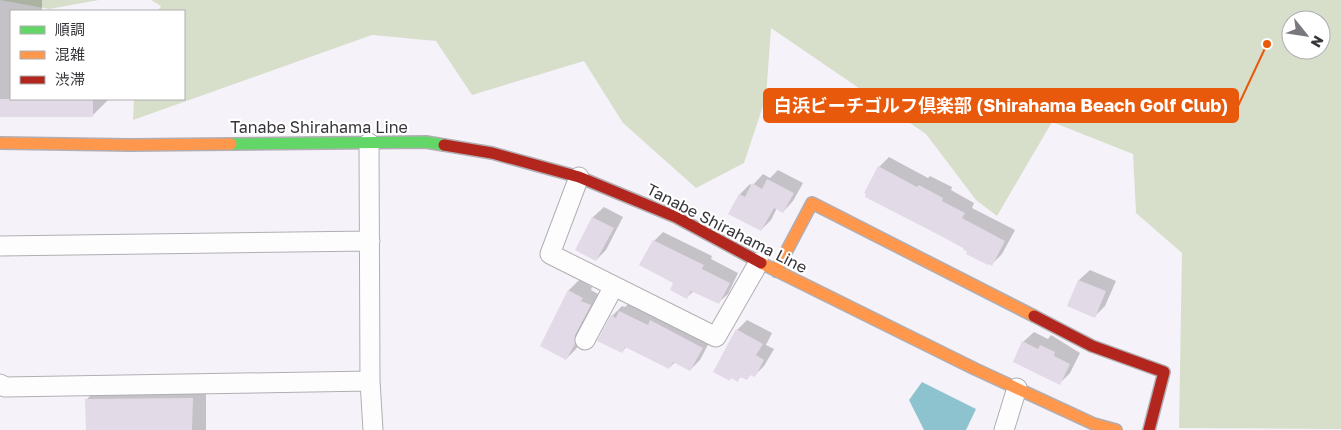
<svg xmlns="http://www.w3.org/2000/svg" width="1341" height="430" viewBox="0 0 1341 430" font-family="'Golos Text','Noto Sans JP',sans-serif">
  <rect width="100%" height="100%" fill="#f6f2f9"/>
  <path fill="#d7dfcb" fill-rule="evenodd" d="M0 0H99L49 9Z
    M151 0H1341V429L1179 428 1182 253 1136 213 1133 154 1052 122 997 216 976 200 926 134 771 28 766 97 744 163 696 188 623 123 584 61 472 95 436 41 372 35 133 120 134 99H184V11H158L161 6ZM1291 20H1321V50H1291Z"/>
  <path fill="#8dc3cf" d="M922 382 976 409 966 430H924L909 400Z"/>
  <path fill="#0003" d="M0 0H42V11H11V99H109L93 115H0Z
    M889 157 928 178 930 176 952 187 951 190 974 203 972 208 1015 230 1002 254 992 264 969 251 879 167Z
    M778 170 803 183 793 201 783 212 777 208 771 220 761 230 740 194 750 184 752 186 763 174 770 178Z
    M604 207 623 217 606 250 596 260 577 249 593 217Z
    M663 232 712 256 711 259 738 273 728 294 718 303 694 291 687 297 675 282 654 241Z
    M1090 270 1116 281 1105 306 1095 316 1069 305 1079 280Z
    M579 280 592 287 591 290 600 295 585 333 576 349 566 359 542 345 569 290Z
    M631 301 712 337 700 360 690 370 675 362 669 368 627 346 622 352 612 316 622 306 625 307Z
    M747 320 772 333 766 345 774 349 764 366 754 376 751 374 747 379 742 376 737 380 732 377 730 379 737 330Z
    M1034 332 1048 339 1051 335 1080 353 1070 373 1060 383 1023 342Z
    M206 384V430H87L86 400 100 386Z"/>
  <path fill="#e2dae7" d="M0 99H93V117H0Z
    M878 166 917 187 919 185 943 198 942 201 965 213 962 218 1005 241 992 266 989 264 988 265 966 254 967 252 963 249V248L941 236 865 197 866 194 864 193Z
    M767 179 794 193 783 213 774 208 761 231 728 214 739 194 745 197 752 183 762 189Z
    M592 217 614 228 596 261 575 250Z
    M653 240 704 265 702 269 730 283 719 304 691 291 687 299 670 290 673 283 639 265Z
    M1078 280 1106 291 1095 318 1067 306Z
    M568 290 583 298 581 301 591 305 575 335V344L566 360 540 346Z
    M619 311 648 325 650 320 703 348 690 371 673 362 669 369 625 347 622 353 597 341 611 315 616 318Z
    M736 329 763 344 756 355 764 360 755 377 750 375 747 380 740 377 738 382 731 378 730 381 713 372Z
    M1022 341 1038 349 1040 345 1055 352 1054 356 1070 364 1060 385 1013 362Z
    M193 398 192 430H86L85 399Z"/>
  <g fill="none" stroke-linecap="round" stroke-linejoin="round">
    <g stroke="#b1aeb3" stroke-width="21">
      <path id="street" d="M369 143 370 381 373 430
        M579 177 550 254 716 337 759 262
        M0 246 370 241
        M585 340 614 286
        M0 384 5 387 370 381
        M1004 430 1017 388"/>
    </g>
    <g stroke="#b1aeb3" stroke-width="14">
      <path id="fast" d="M231 144 426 142 444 145"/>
    </g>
    <g stroke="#b1aeb3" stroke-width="14">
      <path id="slow" d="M0 143 130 145 231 144
        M761 263 975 369 1094 424 1116 430
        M776 271 812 203 1034 316"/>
    </g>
    <g stroke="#b1aeb3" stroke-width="14">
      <path id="jam" d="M444 145 492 153 579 177 676 217 761 263
        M1034 316 1092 346 1164 372 1149 430"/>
    </g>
    <use href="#street" stroke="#fefdfe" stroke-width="19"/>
    <use href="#fast" stroke="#63d668" stroke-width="11"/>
    <use href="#slow" stroke="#ff974d" stroke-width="11"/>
    <use href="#jam" stroke="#b3261e" stroke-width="11"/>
  </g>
  <g text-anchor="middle" stroke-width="4.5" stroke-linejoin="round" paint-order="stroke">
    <g font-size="16" fill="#38353a" stroke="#fff">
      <text x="319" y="133">Tanabe Shirahama Line</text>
      <text transform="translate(727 228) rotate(27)" y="6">Tanabe Shirahama Line</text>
    </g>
  </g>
  <path fill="none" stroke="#e8590c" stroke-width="2" d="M1267 44L1238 106"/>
  <circle fill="#e8590c" stroke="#fff" stroke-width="2" cx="1267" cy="44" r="5"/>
  <rect fill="#e8590c" stroke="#e8590c" stroke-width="2" x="764" y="89" width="474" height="33" rx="5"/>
  <g font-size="18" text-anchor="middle" font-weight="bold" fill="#fff">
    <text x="1001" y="112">白浜ビーチゴルフ倶楽部 (Shirahama Beach Golf Club)</text>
  </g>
  <rect x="10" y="10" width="175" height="90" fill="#ffffff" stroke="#afaeb0"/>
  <rect x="20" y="26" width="25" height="8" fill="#63d668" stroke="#afaeb0"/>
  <text x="55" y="35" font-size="15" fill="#38353a">順調</text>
  <rect x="20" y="51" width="25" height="8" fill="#ff974d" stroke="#afaeb0"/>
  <text x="55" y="60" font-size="15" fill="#38353a">混雑</text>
  <rect x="20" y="76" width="25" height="8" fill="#b3261e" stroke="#afaeb0"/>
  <text x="55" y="85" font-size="15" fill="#38353a">渋滞</text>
  <g transform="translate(1306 35) rotate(120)"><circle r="24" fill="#ffffff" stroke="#afaeb0"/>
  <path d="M0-4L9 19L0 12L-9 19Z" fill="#7a777d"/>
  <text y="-8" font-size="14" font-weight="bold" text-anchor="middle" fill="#38353a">N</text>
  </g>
</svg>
